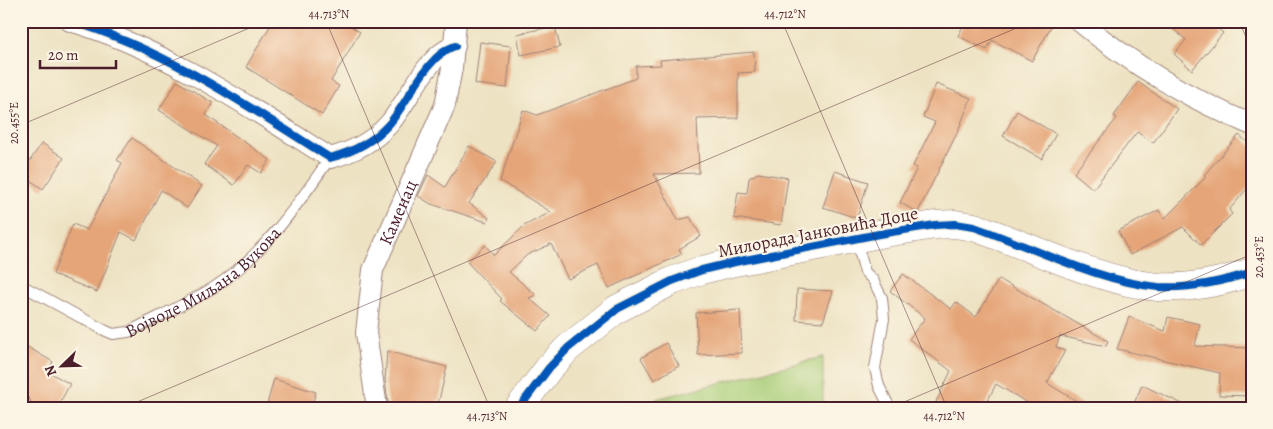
<svg xmlns="http://www.w3.org/2000/svg" width="1273" height="429" viewBox="0 0 1273 429" font-family="Alegreya,serif">
  <rect width="100%" height="100%" fill="#fcf5e5"/>
  <filter id="ink" filterUnits="userSpaceOnUse"><feTurbulence type="fractalNoise" baseFrequency=".02" numOctaves="2"/><feDisplacementMap in="SourceGraphic" scale="10" xChannelSelector="R" yChannelSelector="G"/><feConvolveMatrix kernelMatrix="1 2 1 2 8 2 1 2 1" color-interpolation-filters="sRGB"/></filter>
  <filter id="wash" filterUnits="userSpaceOnUse"><feTurbulence type="fractalNoise" baseFrequency=".0096" numOctaves="4" result="noise"/><feDisplacementMap in="SourceGraphic" scale="20" xChannelSelector="R" yChannelSelector="G"/><feGaussianBlur stdDeviation="1.12" result="paint"/><feColorMatrix in="noise" values="0 0 0 0 0 0 0 0 0 0 0 0 0 0 0 0 0 1.4 0 .05"/><feComposite in="paint" operator="in"/></filter>
  <g filter="url(#wash)">
    <rect width="100%" height="100%" fill="#ede2c2"/>
    <path fill="#a8cd77" stroke="#797651" d="M823 357V408H656V399Z"/>
    <g id="blocks">
      <path fill="#e5a578" d="M273 21H343L360 32 331 81 339 86 322 115 246 67Z
        M959 21H1054L1032 61 992 40 987 50 958 36 964 24Z
        M1164 21H1209L1223 33 1192 70 1174 54 1186 40Z
        M555 26 560 47 521 55 517 34Z
        M480 42 511 46 507 88 475 84Z
        M754 52 755 72 738 73V118L697 119 699 173 654 174 678 220 690 217 701 236 679 249 682 254 609 288 598 265 568 279 551 244 527 255 509 272 536 295 529 298 550 316 537 331 500 301 502 299 467 262 485 245 494 255 524 226 551 212 500 181 523 110 537 115 636 78V66L661 65 660 60Z
        M177 81 213 103 206 115 270 160 261 173 248 165 234 185 204 164 217 146 159 110Z
        M1138 82 1177 109 1153 143 1137 132 1093 189 1074 173 1117 118 1114 116Z
        M936 84 971 98 958 131 918 212 900 203 917 168 913 166 935 122 923 117Z
        M1017 111 1056 134 1042 159 1003 136Z
        M1239 135 1252 146V183L1229 210 1232 214 1201 245 1183 227 1130 255 1118 231 1159 210 1164 219 1206 177 1204 175Z
        M132 138 202 186 187 208 161 190 136 240 121 232 97 292 53 274 73 224 87 230 122 163 117 160Z
        M42 143 64 158 43 189 21 174Z
        M469 146 497 162 469 203 489 218 487 222 431 204 418 196 428 175 445 187Z
        M835 171 868 182 857 218 823 207Z
        M758 173 788 178 781 225 734 218 738 192 747 193 749 178Z
        M903 274 951 309 956 302 976 317 999 279 1108 341 1106 346 1060 336 1056 347 1065 351 1047 383 1088 408H1036L996 384 984 408H946L936 402 951 371 909 339 925 318 890 291Z
        M797 289 833 291 823 322 796 320Z
        M740 310 742 353 698 355 696 313Z
        M1129 317 1165 331 1168 317 1200 324 1195 346 1252 348V396L1219 395 1220 373 1117 349Z
        M21 343 53 362 47 371 70 384 57 408H21Z
        M666 343 679 366 654 380 641 358Z
        M387 351 447 367 437 408H389L385 381Z
        M274 379 316 392 311 408H266Z
        M1142 385 1191 408H1132Z"/>
    </g>
  </g>
  <g filter="url(#ink)">
    <use href="#blocks" fill-opacity="0" stroke="#9c8076" stroke-width="1"/>
    <g fill="none" stroke-linecap="round" stroke-linejoin="round">
      <g stroke="#9c8076" stroke-width="12">
        <g id="lane">
          <path d="M856 240 865 272 873 280 882 298 884 319 875 368 879 386 890 408"/>
          <path id="s1" d="M21 285 104 330 113 334 128 332C157 317 189 303 216 286 264 254 298 204 330 158"/>
        </g>
      </g>
      <g stroke="#9c8076" stroke-width="22">
        <g id="street">
          <path d="M70 21C165 49 248 106 330 158 353 152 373 142 389 124 409 101 426 55 455 46"/>
          <path d="M1079 21C1131 64 1190 99 1252 125"/>
          <path id="s2" d="M377 408 366 333 373 270 445 105 452 68 456 21"/>
        </g>
      </g>
      <g stroke="#9c8076" stroke-width="29">
        <path id="secondary" d="M519 408 549 368 568 348 617 309 672 281 702 270 735 262 879 234 935 225 955 224 974 227C1030 246 1100 282 1158 287 1190 289 1222 282 1252 272"/>
      </g>
      <use href="#lane" stroke="#fff" stroke-width="10"/>
      <use href="#street" stroke="#fff" stroke-width="20"/>
      <use href="#secondary" stroke="#fff" stroke-width="28"/>
      <g stroke="#fcf5e5" stroke-width="11">
        <path id="cycleway" d="M70 21C165 49 248 106 330 158 353 152 373 142 389 124 409 101 426 55 455 46
          M519 408 549 368 568 348 617 309 672 281 702 270 735 262 879 234 935 225 955 224 974 227C1030 246 1100 282 1158 287 1190 289 1222 282 1252 272"/>
      </g>
      <use href="#cycleway" stroke="#0057b8" stroke-width="8"/>
    </g>
  </g>
  <path fill="none" stroke="#4a1f2b" stroke-width="1" stroke-opacity="0.45" d="M326 21 490 408M782 21 947 408M1239 21 1252 51M21 125 266 21M21 379 34 408M123 408 1033 21M890 408 1252 254"/>
  <g text-anchor="middle" stroke-width="4" stroke-linejoin="round" paint-order="stroke">
    <g font-size="18" fill="#4a1f2b" stroke="#fcf5e5">
      <text dy="6" stroke="none"><textPath href="#s2" startOffset="202">Каменац</textPath></text>
      <text transform="translate(818 232) rotate(-11)" y="6">Милорада Јанковића Доце</text>
      <text dy="6" stroke="none"><textPath href="#s1" startOffset="210">Војводе Миљана Вукова</textPath></text>
    </g>
  </g>
  <rect width="1273" height="429" fill="none" stroke="#fcf5e5" stroke-width="55"/>
  <g transform="translate(62 366) rotate(247)" stroke="#fcf5e5" stroke-width="4" paint-order="stroke">
  <path d="M0-4L9 19L0 12L-9 19Z" fill="#4a1f2b"/>
  <text y="-8" font-size="14" font-weight="bold" text-anchor="middle" fill="#4a1f2b">N</text>
  </g>
  <path d="M40 60v8h76v-8" fill="none" stroke="#4a1f2b" stroke-width="2.5"/>
  <text x="48" y="60" font-size="15" fill="#4a1f2b" stroke="#fcf5e5" stroke-width="4" paint-order="stroke">20 m</text>
  <rect x="28" y="28" width="1218" height="374" fill="none" stroke="#4a1f2b" stroke-width="2"/>
  <g font-size="12" text-anchor="middle" fill="#4a1f2b">
    <text x="329" y="18">44.713°N</text>
    <text x="785" y="18">44.712°N</text>
    <text transform="translate(14 123) rotate(-90)" y="4">20.455°E</text>
    <text transform="translate(1259 257) rotate(-90)" y="4">20.453°E</text>
    <text x="487" y="420">44.713°N</text>
    <text x="944" y="420">44.712°N</text>
  </g>
</svg>
